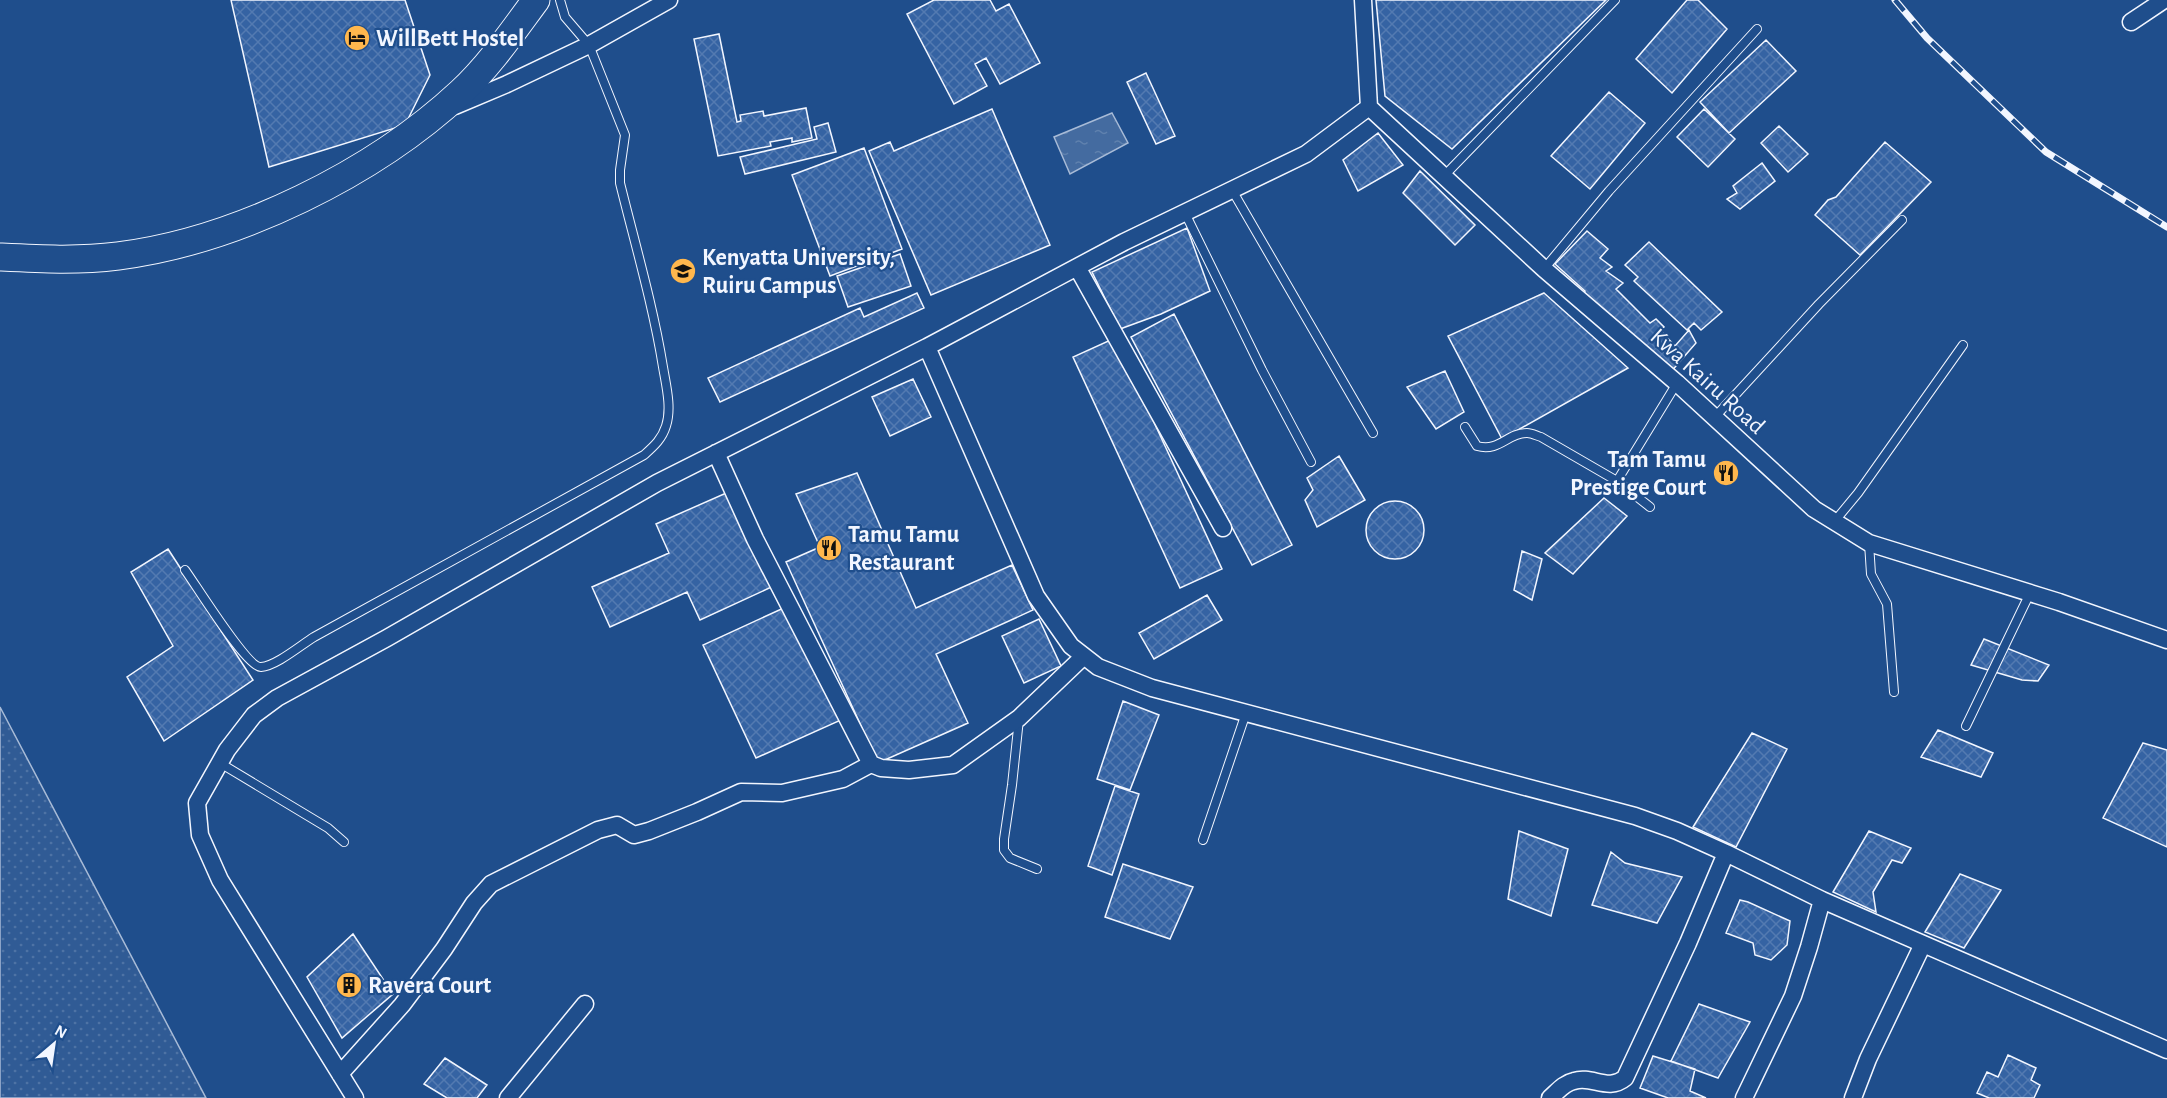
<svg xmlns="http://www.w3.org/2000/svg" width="2167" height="1098" viewBox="0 0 2167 1098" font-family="'Alegreya Sans',sans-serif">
  <defs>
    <pattern id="grass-dots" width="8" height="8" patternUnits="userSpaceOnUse" patternTransform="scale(1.5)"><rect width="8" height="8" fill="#305b95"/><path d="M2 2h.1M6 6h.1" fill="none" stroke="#4e73a5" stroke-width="1.8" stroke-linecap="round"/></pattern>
    <pattern id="water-ripples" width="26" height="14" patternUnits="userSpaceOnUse" patternTransform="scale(1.5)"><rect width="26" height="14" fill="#446ba0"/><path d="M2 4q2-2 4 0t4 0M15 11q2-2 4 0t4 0" fill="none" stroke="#5f81ae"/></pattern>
    <pattern id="building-cross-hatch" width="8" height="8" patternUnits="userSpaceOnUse" patternTransform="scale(1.5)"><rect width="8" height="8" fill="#3563a3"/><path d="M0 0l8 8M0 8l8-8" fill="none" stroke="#537ab1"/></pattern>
  </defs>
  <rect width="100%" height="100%" fill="#1f4e8c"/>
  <path fill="url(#grass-dots)" stroke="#a8bbd7" stroke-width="1.5" d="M0 707 206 1098H0Z"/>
  <path fill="url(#water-ripples)" stroke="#a8bbd7" stroke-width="1.5" d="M1112 113 1128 143 1070 174 1054 137Z"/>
  <path fill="url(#building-cross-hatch)" stroke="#f2f6ff" stroke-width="1.5" d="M231 0H405L430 75 405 125 269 167Z
    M934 0H990L996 11 1009 4 1040 63 1000 84 986 58 975 64 987 86 954 104 907 14Z
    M1376 0H1606L1452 149 1385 96Z
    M1687 0H1698L1727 29 1672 93 1636 59Z
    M719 34 737 122 741 121 740 115 763 111 764 116 806 108 812 138 792 142V138L770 142 771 146 718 156 694 39Z
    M1766 40 1796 71 1729 133 1700 102Z
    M1146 73 1175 136 1156 144 1127 82Z
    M1609 92 1645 123 1590 189 1551 156Z
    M992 109 1050 245 931 295 869 151 890 142 894 151Z
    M1704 109 1735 139 1708 167 1677 137Z
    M828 123 836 152 745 174 740 157 817 139 814 127Z
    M1779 126 1808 154 1788 172 1761 143Z
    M1378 133 1403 165 1358 191 1343 160Z
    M1885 142 1931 182 1860 255 1815 215 1828 200 1836 197Z
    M864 148 902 249 830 276 792 175Z
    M1762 163 1775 181 1740 209 1727 199 1737 193 1733 186Z
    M1420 171 1475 225 1455 245 1403 193Z
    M1187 228 1210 291 1161 314 1120 329 1092 272Z
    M1587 231 1608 249 1600 258 1612 267 1606 271 1623 283 1616 289 1650 323 1656 319 1664 327 1660 330 1675 346 1689 330 1696 343 1670 373 1582 295 1585 291 1555 264Z
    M1649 242 1722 312 1701 330 1694 323 1687 330 1634 281 1638 277 1625 265Z
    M900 254 911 286 848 307 837 276Z
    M917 293 924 308 720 402 708 378 860 308 864 317Z
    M1544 293 1628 368 1502 439 1448 336Z
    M1174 314 1292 545 1252 565 1131 337Z
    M1115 338 1222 569 1180 588 1073 357Z
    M1445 371 1464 412 1436 429 1407 387Z
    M913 379 931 417 890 436 872 397Z
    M1339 456 1365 500 1317 527 1305 500 1313 490 1307 478Z
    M857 473 916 608 1012 565 1033 610 936 654 968 723 878 763 786 562 820 547 796 494Z
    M733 490 776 585 700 620 687 592 610 627 592 587 669 553 656 524Z
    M1604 498 1627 516 1573 574 1545 553Z
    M1366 530a29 29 0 1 1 58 0a29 29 0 1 1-58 0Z
    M168 549 253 680 164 741 127 677 173 646 131 572Z
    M1522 551 1542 559 1532 600 1514 590Z
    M1207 595 1222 620 1154 659 1139 633Z
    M788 606 841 720 756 758 703 645Z
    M1039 619 1061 666 1024 683 1002 636Z
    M1984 639 2049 665 2038 681 2022 680 1971 665Z
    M1123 701 1159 715 1130 790 1097 779Z
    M1938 730 1993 753 1981 777 1921 757Z
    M1752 733 1787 749 1736 847 1693 827Z
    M2143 743 2167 750V847L2103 818Z
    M1115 786 1139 794 1112 875 1088 866Z
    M1519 831 1568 849 1551 916 1508 899Z
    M1869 831 1911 848 1902 863 1892 860 1873 892 1876 912 1833 892Z
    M1611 852 1625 863 1682 877 1657 923 1592 905Z
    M1123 864 1193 887 1170 939 1105 917Z
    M1960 874 2001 890 1964 948 1925 932Z
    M1740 900 1748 902 1790 921 1787 945 1771 960 1755 955 1753 943 1726 933Z
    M353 934 393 994 342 1038 307 977Z
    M1699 1004 1750 1022 1718 1078 1671 1061Z
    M2008 1055 2036 1068 2031 1080 2040 1085 2034 1098H1989L1977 1093 1987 1072 1998 1077Z
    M1653 1056 1695 1069 1690 1091 1706 1098H1668L1640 1088Z
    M445 1058 487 1085 477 1098H447L424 1084Z"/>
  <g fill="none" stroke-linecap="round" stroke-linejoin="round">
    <g stroke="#f2f6ff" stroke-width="10">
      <path id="lane" d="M1444 176 1615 0
        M1232 190 1373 433
        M1185 213 1262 370 1311 462
        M1544 269 1609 191 1757 29
        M1714 418 1819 304 1902 220
        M1465 427 1477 446C1500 452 1507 433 1527 433 1532 433 1537 436 1541 437L1617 481 1677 383
        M1617 481 1650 507
        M1834 522 1858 493 1963 345
        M1869 543 1871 574 1887 604 1894 692
        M185 570C196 585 247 668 261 667 276 666 301 645 314 637L644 455C654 446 662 439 666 426 672 408 666 385 663 367 653 305 635 244 620 183V170L625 135 589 45 565 17 560 0
        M1019 719 1012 785 1004 839V850L1010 858 1037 869
        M1966 726 2030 593
        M220 763 328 828 344 842
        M1203 840 1246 713"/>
    </g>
    <g stroke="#f2f6ff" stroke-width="19">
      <path id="street" d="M1363 0 1369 107 1544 269 1677 383 1814 509 1869 543 2059 602 2167 640
        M2131 22 2164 0
        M455 106 507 84 589 45 669 0
        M1077 267 1223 528
        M927 347 1036 596 1071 646 1098 667 1152 688 1635 816 1677 831 1726 853 1822 900 2167 1050
        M716 453 755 539 871 764 881 768 909 770 953 765 1019 718 1084 656
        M340 1074 402 1005 444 949 474 903 491 884 598 830 617 825 634 835 649 831 697 812 741 792 782 793 843 779 871 764
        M355 1098 220 880 200 835 197 803 227 750 254 715 277 698 387 638 657 483 927 347 1124 242 1306 154 1369 107
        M508 1098 585 1004
        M1550 1098C1557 1092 1564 1083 1574 1081 1592 1075 1608 1092 1625 1078L1688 943 1726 853
        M1744 1098 1793 996 1809 947 1822 900
        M1853 1098 1868 1059 1923 944"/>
    </g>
    <g stroke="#f2f6ff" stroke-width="29">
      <path id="primary" d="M0 257C40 259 78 261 118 256 237 241 374 173 461 92 490 65 513 31 536 0"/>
    </g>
    <use href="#lane" stroke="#1f4e8c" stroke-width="8"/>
    <use href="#street" stroke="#1f4e8c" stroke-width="16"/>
    <use href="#primary" stroke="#1f4e8c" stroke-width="27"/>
    <g stroke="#f2f6ff" stroke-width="7">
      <path id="rail" d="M1895 0 1927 38 2046 152 2167 227"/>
    </g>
    <use href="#rail" stroke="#1f4e8c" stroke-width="4.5" stroke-dasharray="14" stroke-linecap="butt"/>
  </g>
  <defs>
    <g id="hotel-disc" transform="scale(1.35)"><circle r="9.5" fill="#ffb74d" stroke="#1f4e8c"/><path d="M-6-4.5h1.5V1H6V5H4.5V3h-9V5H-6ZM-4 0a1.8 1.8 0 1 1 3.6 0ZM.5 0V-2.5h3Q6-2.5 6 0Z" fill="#111"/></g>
    <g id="university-disc" transform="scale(1.35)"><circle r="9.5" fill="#ffb74d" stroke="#1f4e8c"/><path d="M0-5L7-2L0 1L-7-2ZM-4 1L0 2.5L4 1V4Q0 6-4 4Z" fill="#111"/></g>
    <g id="restaurant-disc" transform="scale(1.35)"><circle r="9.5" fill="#ffb74d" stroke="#1f4e8c"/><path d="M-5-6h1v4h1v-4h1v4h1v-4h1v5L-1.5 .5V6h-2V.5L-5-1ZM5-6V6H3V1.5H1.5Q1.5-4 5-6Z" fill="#111"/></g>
    <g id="building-disc" transform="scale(1.35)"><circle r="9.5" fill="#ffb74d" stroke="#1f4e8c"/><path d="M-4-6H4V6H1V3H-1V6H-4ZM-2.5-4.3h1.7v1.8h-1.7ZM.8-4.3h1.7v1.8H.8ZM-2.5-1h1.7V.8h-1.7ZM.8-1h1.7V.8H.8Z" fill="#111"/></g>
  </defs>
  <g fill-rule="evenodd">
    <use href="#hotel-disc" x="357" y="38"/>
    <use href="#university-disc" x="683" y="271"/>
    <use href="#restaurant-disc" x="1726" y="473"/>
    <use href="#restaurant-disc" x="829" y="548"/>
    <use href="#building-disc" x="349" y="985"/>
  </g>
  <g text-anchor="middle" stroke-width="4.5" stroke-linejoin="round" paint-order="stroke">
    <g font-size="24" font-weight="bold" fill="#f2f6ff" stroke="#1f4e8c" text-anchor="start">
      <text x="376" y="46">WillBett Hostel</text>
      <text x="702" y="265">Kenyatta University,<tspan x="702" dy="28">Ruiru Campus</tspan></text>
      <text x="1706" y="467" text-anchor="end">Tam Tamu<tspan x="1706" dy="28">Prestige Court</tspan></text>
      <text x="848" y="542">Tamu Tamu<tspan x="848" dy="28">Restaurant</tspan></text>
      <text x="368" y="993">Ravera Court</text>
    </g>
    <g font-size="24" fill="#f2f6ff" stroke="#1f4e8c">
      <text transform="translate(1708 381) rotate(42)" y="8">Kwa Kairu Road</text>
    </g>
  </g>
  <g transform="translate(54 1044) rotate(29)" stroke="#1f4e8c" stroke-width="4.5" paint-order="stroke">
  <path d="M0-4.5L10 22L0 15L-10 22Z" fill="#f2f6ff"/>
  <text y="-9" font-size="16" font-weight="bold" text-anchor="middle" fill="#f2f6ff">N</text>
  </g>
</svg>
